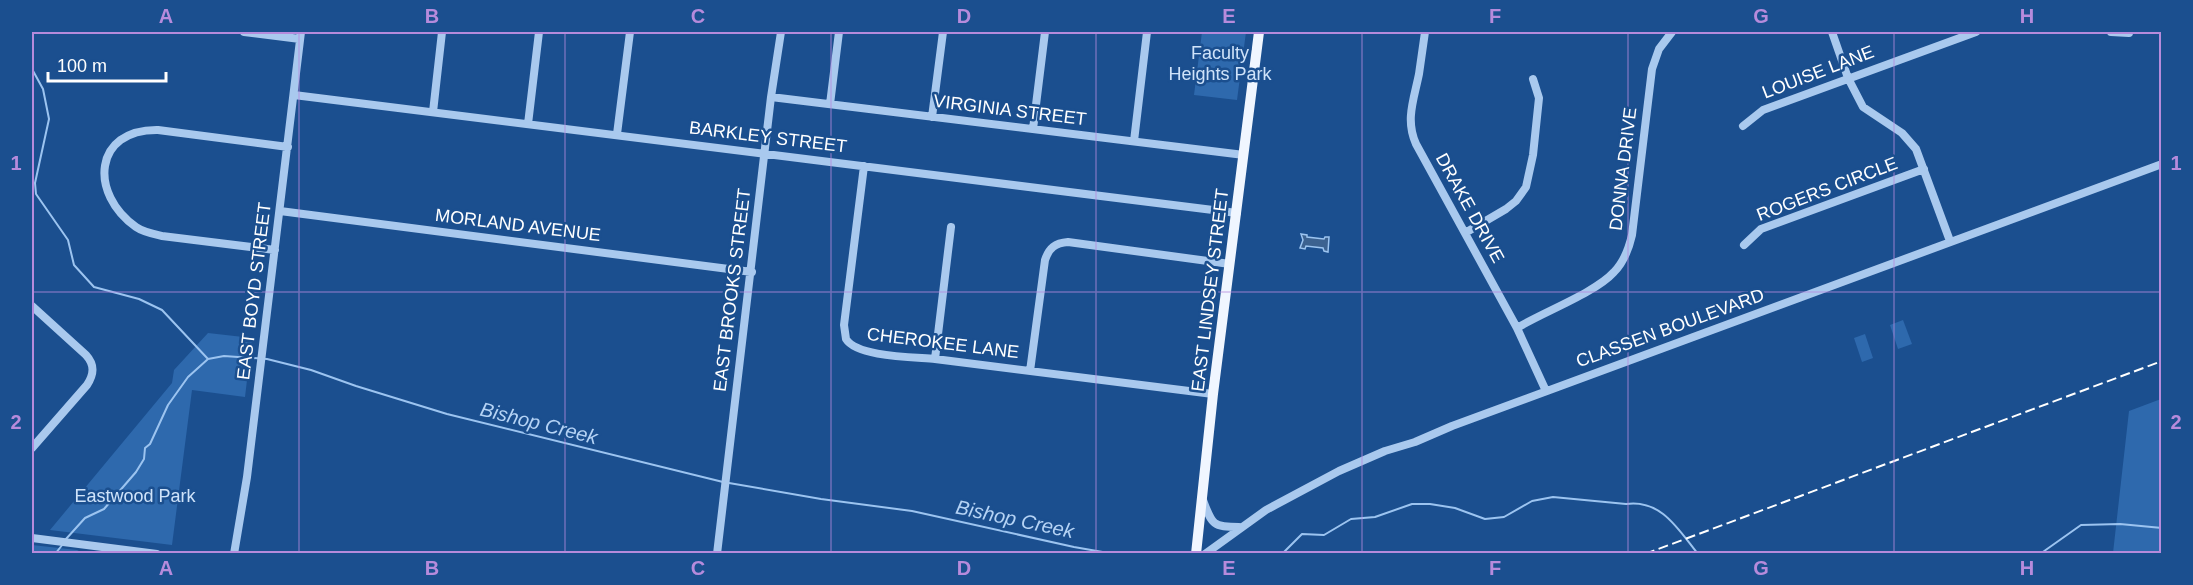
<svg xmlns="http://www.w3.org/2000/svg" width="2193" height="585" viewBox="0 0 2193 585" font-family="Arial,sans-serif">
  <rect width="100%" height="100%" fill="#1b4f8f"/>
  <path fill="#2e69ad" d="M1202 32H1246L1237 100 1194 95Z
    M1903 320 1912 344 1898 349 1890 325Z
    M208 333 252 338 245 397 192 390 172 545 50 530 172 383 174 370Z
    M1865 334 1873 358 1862 362 1854 338Z
    M2161 399V553H2113L2129 411Z
    M32 545 77 550 83 553H32Z"/>
  <path fill="#3c6290" stroke="#9cc4f0" stroke-width="1.5" d="M1301 234 1307 235V237L1324 239 1325 237H1329L1328 252 1324 251 1323 248 1306 246 1305 249 1300 248 1303 240Z"/>
  <g fill="none" stroke-linecap="round" stroke-linejoin="round">
    <path stroke="#9cc4f0" stroke-width="2" d="M32 69 43 89 49 119 35 183 36 194 68 240 74 265 94 287 139 299 162 310 208 359
      M729 483 821 499 912 511 1074 547 1114 554
      M66 539 85 518 104 509 136 472 144 459 145 448 150 444 168 405 188 377 208 359 224 356 267 359 311 370 356 386 447 414 723 482
      M55 554 63 544
      M1282 554 1302 534 1324 535 1351 519 1375 517 1412 504H1430L1455 508 1485 519 1504 517 1532 501 1553 497 1626 504C1661 499 1678 529 1698 554
      M2040 554 2081 525 2120 524 2162 528"/>
    <path stroke="#a9c9ee" stroke-width="8" d="M244 32 300 39
      M1425 32C1423 46 1421 60 1419 74 1414 99 1405 120 1416 144L1517 328 1546 391
      M1832 32 1848 78 1863 107 1902 133 1916 149 1950 241
      M2111 32 2129 33V32
      M294 95 1237 213
      M771 97 1244 155
      M830 104 839 32
      M433 112 442 32
      M932 117 943 32
      M528 124 539 32
      M1743 126 1763 110 1976 32
      M1033 129 1045 32
      M617 134 630 32
      M1134 141 1147 32
      M864 166 844 325 846 339C857 357 913 357 935 359L1213 394
      M280 211 752 272
      M1465 233 1506 209 1516 201 1526 187 1533 155 1539 98 1533 79
      M1744 245 1761 229 1924 169
      M275 250 162 236C153 234 143 232 136 227 89 194 93 129 158 130L288 147
      M32 306 86 355C95 365 94 374 87 385L32 448
      M1517 328C1543 312 1595 293 1614 272 1624 262 1629 248 1632 235L1652 69 1659 49 1672 32
      M935 359 951 227
      M1030 371 1045 260C1049 248 1055 243 1068 242L1230 264
      M1203 500C1212 525 1213 527 1239 527
      M32 538 157 554
      M234 554 247 477 301 32
      M717 554 771 97 781 32
      M1205 554 1266 510 1339 471 1385 451 1415 442 1452 426 2162 164"/>
    <path stroke="#f0f6ff" stroke-width="10" d="M1196 554 1213 394 1259 32"/>
    <path stroke="#fff" stroke-width="2" stroke-dasharray="10 4.5" stroke-linecap="butt" d="M1645 554 2162 361"/>
  </g>
  <path fill="none" stroke="#b68bdc" stroke-width="1.5" stroke-opacity="0.55" d="M299 32V554M565 32V554M831 32V554M1096 32V554M1362 32V554M1628 32V554M1894 32V554M32 292H2162"/>
  <g text-anchor="middle" stroke-width="5" stroke-linejoin="round" paint-order="stroke">
    <g font-size="18" fill="#cfe3fa" stroke="#1b4f8f">
      <text x="1220" y="59">Faculty<tspan x="1220" dy="21">Heights Park</tspan></text>
      <text x="135" y="502">Eastwood Park</text>
    </g>
    <g font-size="18" fill="#fff" stroke="#1b4f8f">
      <text transform="translate(1818 72) rotate(-21)" y="6">LOUISE LANE</text>
      <text transform="translate(1010 110) rotate(7)" y="6">VIRGINIA STREET</text>
      <text transform="translate(768 137) rotate(7)" y="6">BARKLEY STREET</text>
      <text transform="translate(1623 169) rotate(-83)" y="6">DONNA DRIVE</text>
      <text transform="translate(1827 189) rotate(-21)" y="6">ROGERS CIRCLE</text>
      <text transform="translate(1470 208) rotate(61)" y="6">DRAKE DRIVE</text>
      <text transform="translate(518 225) rotate(7)" y="6">MORLAND AVENUE</text>
      <text transform="translate(732 290) rotate(-83)" y="6">EAST BROOKS STREET</text>
      <text transform="translate(1210 290) rotate(-83)" y="6">EAST LINDSEY STREET</text>
      <text transform="translate(254 291) rotate(-83)" y="6">EAST BOYD STREET</text>
      <text transform="translate(1670 328) rotate(-20)" y="6">CLASSEN BOULEVARD</text>
      <text transform="translate(943 343) rotate(7)" y="6">CHEROKEE LANE</text>
    </g>
    <g font-size="20" font-style="italic" fill="#b5d3f5" stroke="#1b4f8f">
      <text transform="translate(539 423) rotate(14)" y="7">Bishop Creek</text>
      <text transform="translate(1015 519) rotate(12)" y="7">Bishop Creek</text>
    </g>
  </g>
  <rect width="2193" height="585" fill="none" stroke="#1b4f8f" stroke-width="66"/>
  <path d="M48 72v9h118v-9" fill="none" stroke="#ffffff" stroke-width="3"/>
  <text x="57" y="72" font-size="18" fill="#ffffff" stroke="#1b4f8f" stroke-width="4.5" paint-order="stroke">100 m</text>
  <rect x="33" y="33" width="2127" height="519" fill="none" stroke="#b68bdc" stroke-width="2"/>
  <g font-size="20" text-anchor="middle" font-weight="bold" fill="#b68bdc">
    <text x="166" y="23">A</text>
    <text x="432" y="23">B</text>
    <text x="698" y="23">C</text>
    <text x="964" y="23">D</text>
    <text x="1229" y="23">E</text>
    <text x="1495" y="23">F</text>
    <text x="1761" y="23">G</text>
    <text x="2027" y="23">H</text>
    <text x="16" y="170">1</text>
    <text x="2176" y="170">1</text>
    <text x="16" y="429">2</text>
    <text x="2176" y="429">2</text>
    <text x="166" y="575">A</text>
    <text x="432" y="575">B</text>
    <text x="698" y="575">C</text>
    <text x="964" y="575">D</text>
    <text x="1229" y="575">E</text>
    <text x="1495" y="575">F</text>
    <text x="1761" y="575">G</text>
    <text x="2027" y="575">H</text>
  </g>
</svg>
